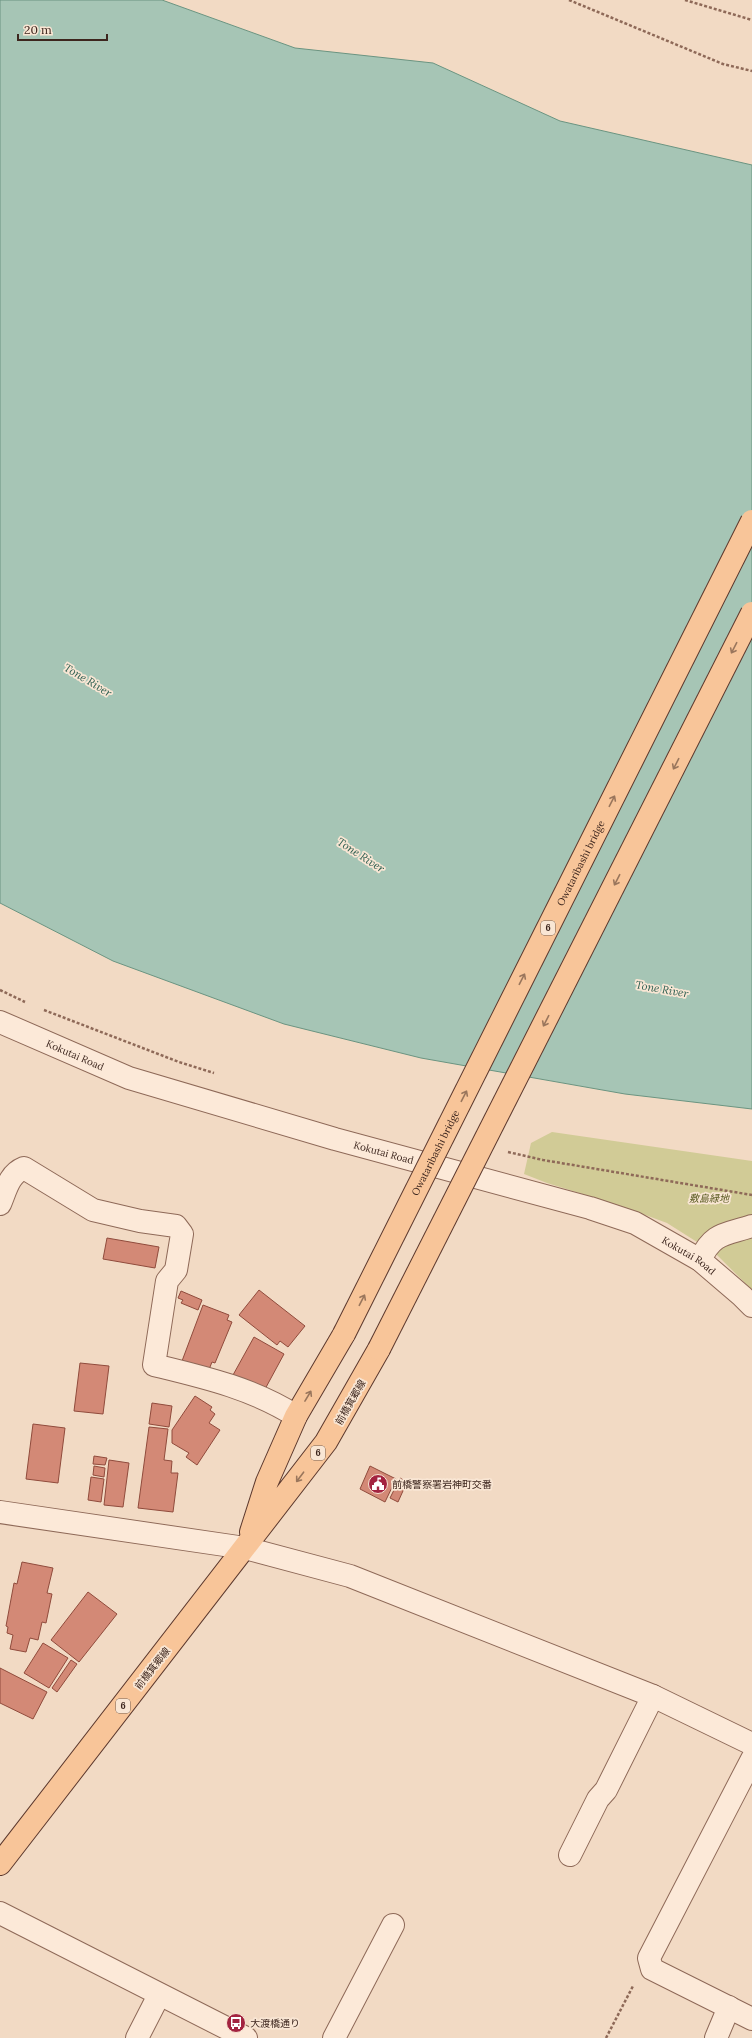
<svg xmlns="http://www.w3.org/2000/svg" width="752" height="2038" viewBox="0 0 752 2038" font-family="Lora,'Noto Sans JP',serif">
  <rect width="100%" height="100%" fill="#f2dac4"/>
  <path fill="#d1cb96" d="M552 1132 752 1161V1290L716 1254 667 1223 621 1206 547 1183 524 1174 531 1143Z"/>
  <path fill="#a6c5b5" stroke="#6b9481" d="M0 0H162L295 48 433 63 560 121 752 165V1109L625 1094 421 1058 284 1024 113 961 0 903Z"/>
  <path fill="#d38976" stroke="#904b3c" d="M107 1238 159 1247 155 1268 103 1259Z
    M259 1290 305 1326 288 1347 280 1341 277 1345 239 1315Z
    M181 1291 202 1300 198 1310 181 1303 183 1300 178 1298Z
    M203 1305 229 1315 227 1320 232 1322 215 1363 212 1362 208 1372 182 1361Z
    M254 1337 284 1354 264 1391 233 1375Z
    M80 1363 109 1366 103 1414 74 1411Z
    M195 1396 212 1407 210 1410 215 1414 209 1423 220 1430 197 1465 186 1457 189 1453 172 1443V1430Z
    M152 1403 172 1406 169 1427 149 1424Z
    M33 1424 65 1428 58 1483 26 1479Z
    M149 1427 168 1429 164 1460 172 1461 171 1473H178L173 1512 138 1508Z
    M94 1456 107 1458 105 1465 93 1464Z
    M109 1460 129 1463 123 1507 104 1505Z
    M94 1466 105 1468 104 1477 93 1475Z
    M370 1466 396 1479 385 1502 360 1489Z
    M91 1477 104 1479 101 1502 88 1500Z
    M400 1478 407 1482 398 1502 390 1498Z
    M22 1562 53 1568 47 1593 52 1594 46 1623 42 1622 38 1640 30 1638 26 1652 10 1649 13 1635 7 1633 8 1627 6 1626 14 1583 17 1584Z
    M88 1592 117 1614 79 1662 51 1640Z
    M43 1643 68 1658 49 1688 24 1673Z
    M71 1660 77 1664 57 1692 52 1688Z
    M0 1668 47 1692 33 1719 0 1703Z"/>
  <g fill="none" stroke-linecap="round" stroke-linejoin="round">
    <g stroke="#8e6958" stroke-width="24">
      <g id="minor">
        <path id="s1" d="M0 1022 129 1078 335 1139 590 1208 635 1223 700 1260 742 1296 752 1306"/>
        <path d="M0 1204C6 1190 9 1174 24 1168L93 1210 140 1221 176 1226 182 1234 176 1270 167 1281 154 1365C203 1377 252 1388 296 1416"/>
        <path d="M700 1260C713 1232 725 1235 752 1226"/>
        <path d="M0 1512 245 1548 350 1576 653 1696 752 1744"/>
        <path d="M752 1759 649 1958 652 1969 752 2019"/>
        <path d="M570 1855 598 1799 606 1790 653 1696"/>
        <path d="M0 1913 246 2038"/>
        <path d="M137 2038 159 1995"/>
        <path d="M334 2038 393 1925"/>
        <path d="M716 2038 729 2007"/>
      </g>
    </g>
    <g stroke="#5c382d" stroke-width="24">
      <path id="major" d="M251 1532 267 1482 296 1416 344 1334
        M0 1864 326 1442 379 1349"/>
    </g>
    <path stroke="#8e6958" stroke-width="2.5" stroke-dasharray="3 2" stroke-linecap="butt" d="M569 0 723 64 752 71
      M685 0 752 20
      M0 990 25 1002
      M44 1010 179 1062 214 1073
      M508 1152 543 1160 752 1195
      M606 2038 633 1986"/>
    <use href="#minor" stroke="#fce9d8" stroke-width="22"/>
    <use href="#major" stroke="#f8c599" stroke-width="22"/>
    <g stroke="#5c382d" stroke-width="24" stroke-linecap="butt">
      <g id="major-bridge">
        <path id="s2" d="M344 1334 752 521"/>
        <path d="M379 1349 752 613"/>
      </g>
    </g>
    <use href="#major-bridge" stroke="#f8c599" stroke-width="22"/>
  </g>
  <defs><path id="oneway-shaft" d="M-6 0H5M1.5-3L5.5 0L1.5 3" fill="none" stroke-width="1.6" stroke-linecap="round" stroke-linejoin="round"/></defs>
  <g stroke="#9a765c">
    <use href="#oneway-shaft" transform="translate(734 648) rotate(117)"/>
    <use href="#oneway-shaft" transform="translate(676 764) rotate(117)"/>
    <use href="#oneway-shaft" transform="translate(612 801) rotate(-63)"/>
    <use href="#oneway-shaft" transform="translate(617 880) rotate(117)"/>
    <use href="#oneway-shaft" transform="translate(522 979) rotate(-63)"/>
    <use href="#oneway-shaft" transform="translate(546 1021) rotate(117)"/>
    <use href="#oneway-shaft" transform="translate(464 1096) rotate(-63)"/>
    <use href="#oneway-shaft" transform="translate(362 1300) rotate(-63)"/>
    <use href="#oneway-shaft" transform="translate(308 1396) rotate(-59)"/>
    <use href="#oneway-shaft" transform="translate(300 1477) rotate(127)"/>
  </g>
  <defs>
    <g id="civic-disc" transform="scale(1)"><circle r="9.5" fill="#a32340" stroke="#f9e6d4"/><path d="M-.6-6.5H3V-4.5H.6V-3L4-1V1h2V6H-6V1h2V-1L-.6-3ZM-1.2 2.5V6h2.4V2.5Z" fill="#fff"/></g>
    <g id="bus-disc" transform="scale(1)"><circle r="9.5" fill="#a32340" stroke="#f9e6d4"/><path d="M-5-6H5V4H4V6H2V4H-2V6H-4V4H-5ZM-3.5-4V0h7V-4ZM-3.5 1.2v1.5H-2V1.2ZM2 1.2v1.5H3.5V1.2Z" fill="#fff"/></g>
  </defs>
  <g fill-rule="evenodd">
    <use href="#civic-disc" x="378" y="1484"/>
    <use href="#bus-disc" x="236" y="2023"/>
  </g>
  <g text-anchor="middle" stroke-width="3.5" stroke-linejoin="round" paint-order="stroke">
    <g fill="#f9e6d4" stroke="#756055" stroke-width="1">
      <rect x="541" y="921" width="14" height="14" rx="3"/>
      <rect x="311" y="1446" width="14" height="14" rx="3"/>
      <rect x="116" y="1699" width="14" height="14" rx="3"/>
    </g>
    <g font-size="9" font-weight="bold" fill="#3d261e">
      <text x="548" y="931">6</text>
      <text x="318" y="1456">6</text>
      <text x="123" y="1709">6</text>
    </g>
    <g font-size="10" fill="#3d261e" stroke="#f9e6d4">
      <text dy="4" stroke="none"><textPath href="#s2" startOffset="527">Owataribashi bridge</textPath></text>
      <text dy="4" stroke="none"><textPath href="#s1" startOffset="82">Kokutai Road</textPath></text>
      <text dy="4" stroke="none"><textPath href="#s1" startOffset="406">Kokutai Road</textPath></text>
      <text dy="4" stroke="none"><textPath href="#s2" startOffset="203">Owataribashi bridge</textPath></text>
      <text dy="4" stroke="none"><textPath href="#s1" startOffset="730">Kokutai Road</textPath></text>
      <text transform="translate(350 1402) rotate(-60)" y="4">前橋箕郷線</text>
      <text transform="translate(152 1668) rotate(-52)" y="4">前橋箕郷線</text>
    </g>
    <g font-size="10" font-style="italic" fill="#5a5b22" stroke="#f9e6d4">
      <text x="709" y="1202">敷島緑地</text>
    </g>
    <g font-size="10" fill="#3d261e" stroke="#f9e6d4" text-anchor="start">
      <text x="392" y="1488">前橋警察署岩神町交番</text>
      <text x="250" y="2027">大渡橋通り</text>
    </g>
    <g font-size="11" font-style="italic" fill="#2c5e50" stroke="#f9e6d4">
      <text transform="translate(88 680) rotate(31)" y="4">Tone River</text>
      <text transform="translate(361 855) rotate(33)" y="4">Tone River</text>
      <text transform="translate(662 989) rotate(10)" y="4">Tone River</text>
    </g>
  </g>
  <path d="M18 34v6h89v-6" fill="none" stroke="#3d261e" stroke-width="2"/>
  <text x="24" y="34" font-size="12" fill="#3d261e" stroke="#f9e6d4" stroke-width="3" paint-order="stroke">20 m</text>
</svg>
